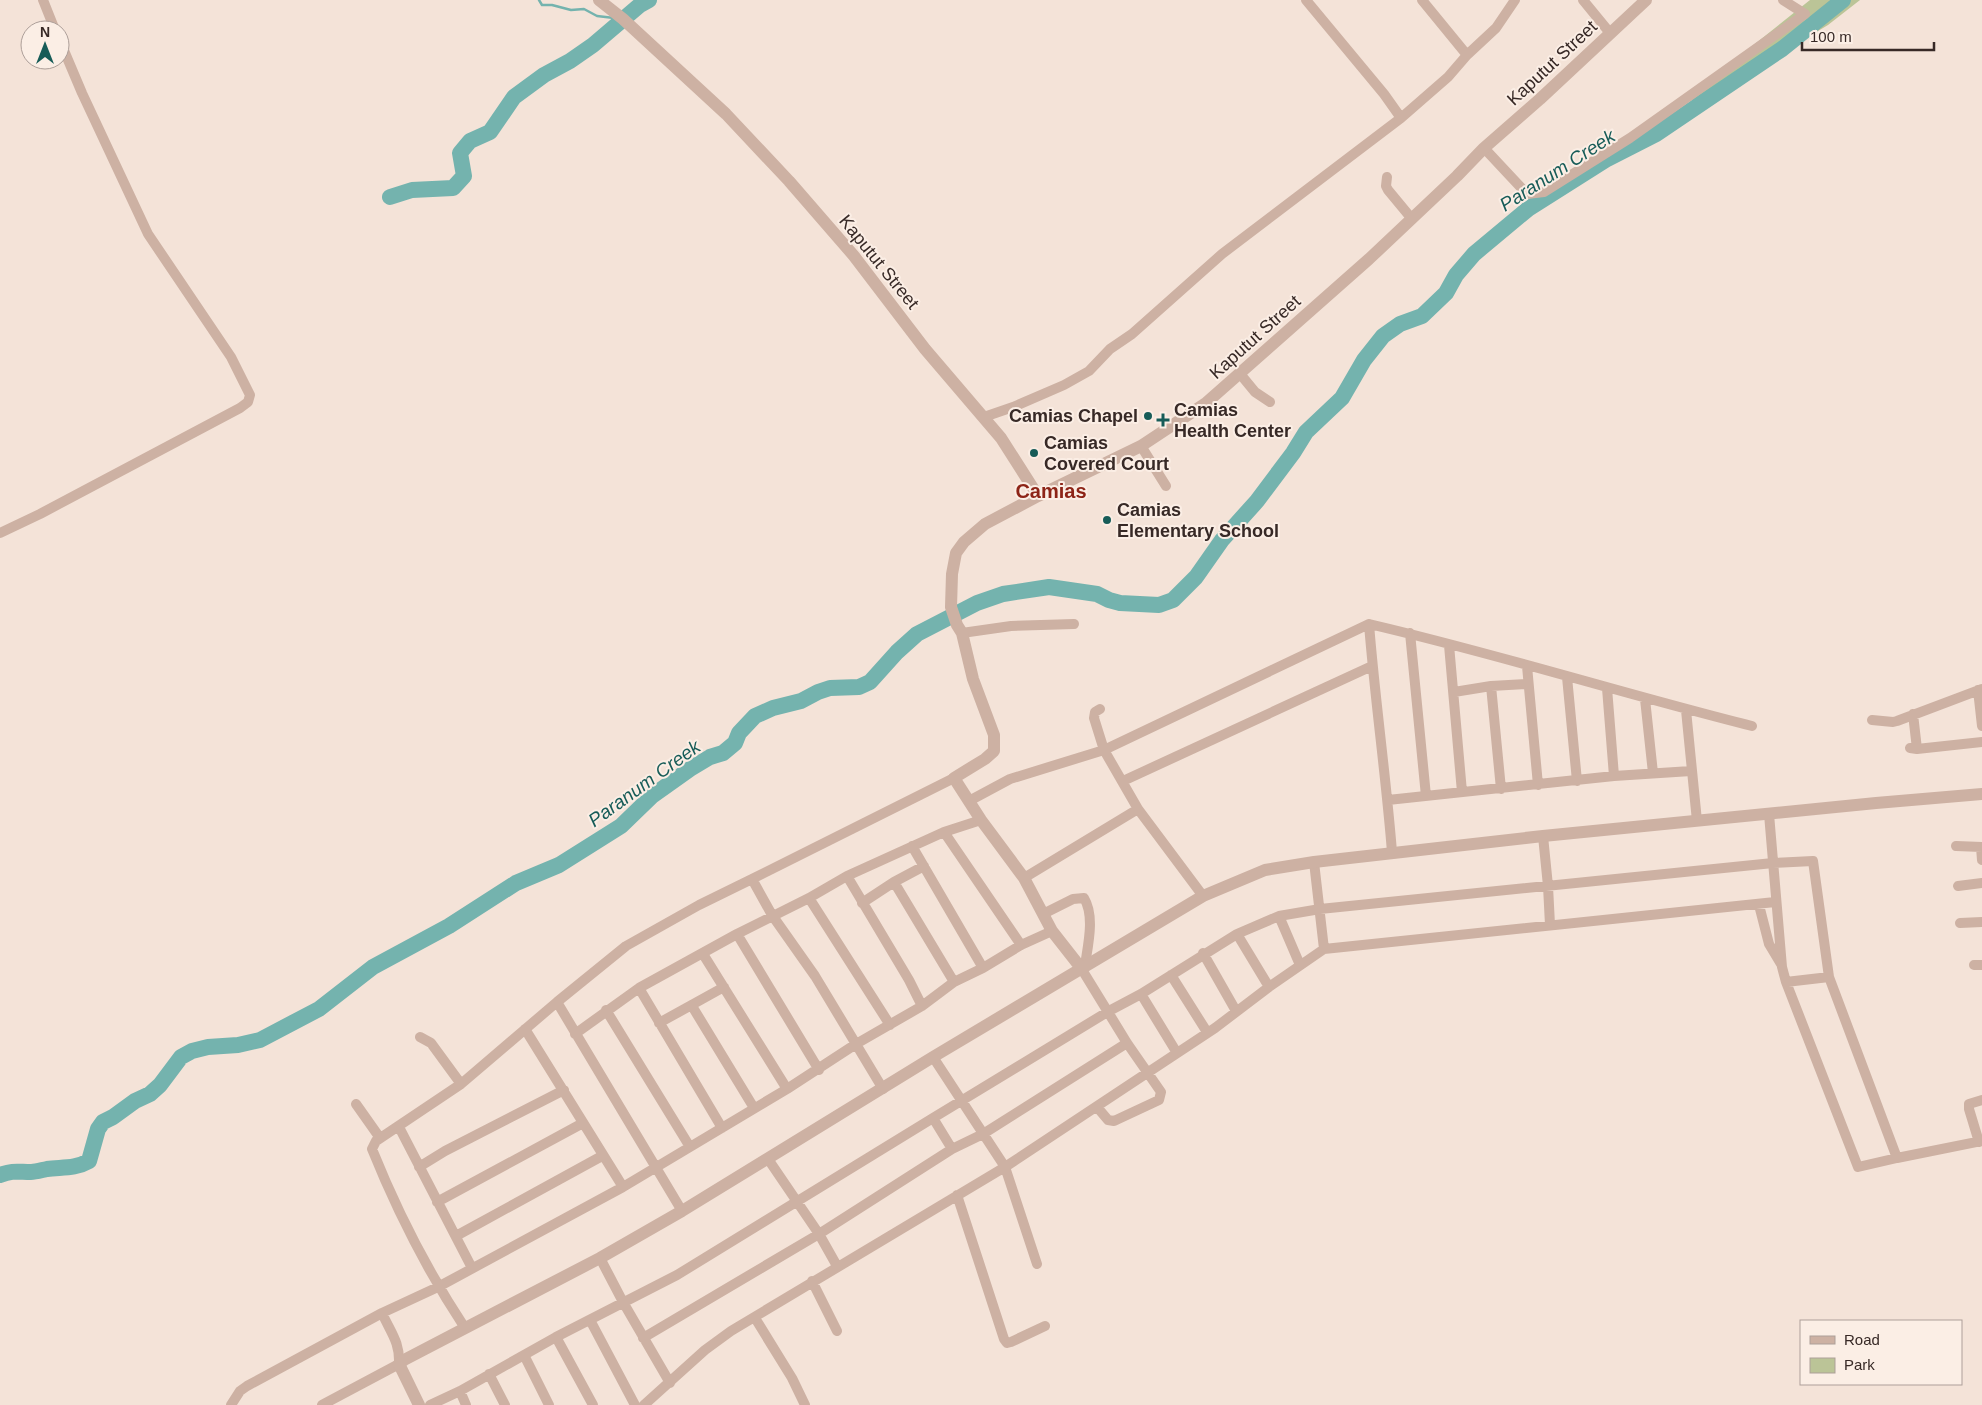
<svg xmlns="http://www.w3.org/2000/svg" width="1982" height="1405" viewBox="0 0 1982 1405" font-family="Arial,sans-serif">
  <rect width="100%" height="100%" fill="#f4e3d8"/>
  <path fill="#bbc497" d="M1810 0H1860L1828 25 1808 37 1708 108 1687 98Z"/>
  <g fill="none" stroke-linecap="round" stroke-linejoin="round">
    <path stroke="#74b3ae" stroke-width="2.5" d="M539 0 542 5H552L571 10 584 9 597 16 614 18"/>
    <path stroke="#74b3ae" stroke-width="16" d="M390 197 412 190 453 188 464 176 460 153 470 141 490 132 514 97 544 75 570 61 593 45 640 5 649 0
      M0 1175C13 1170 18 1172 31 1172 36 1172 42 1170 47 1169 62 1167 75 1169 89 1161L98 1129 103 1122 113 1117 135 1101 150 1094 160 1085 181 1057 192 1051 208 1047 238 1045 260 1040 319 1009 373 967 449 926 516 883 559 865 621 826 652 796 690 769 710 757 723 753 735 743 739 733 755 716 773 708 801 701 818 692 830 688 859 687 870 682 897 652 917 634 977 603 1003 594 1049 587 1097 594 1109 600 1120 603 1159 605 1173 600 1196 577 1222 540 1257 501 1293 453 1306 432 1342 398 1364 360 1383 336 1400 324 1422 316 1446 293 1456 275 1474 254 1528 209 1607 159 1656 134 1782 49 1843 0"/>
    <path stroke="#cdb1a3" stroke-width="10" d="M43 0 55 30
      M1306 0 1384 94 1401 118
      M1422 0 1467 55
      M1583 0 1610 33
      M1484 148 1527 194 1544 192 1630 138 1805 14 1783 0
      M1387 177 1386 186 1388 190 1412 219
      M1241 375 1255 392 1270 402
      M984 417 1013 407 1064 385 1089 371 1110 349 1132 334 1222 254 1401 118 1448 77 1467 55 1496 28 1515 0
      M1141 446 1166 486
      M0 533 40 514 240 408 248 402 250 395 231 357 148 234 82 93 60 41
      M1369 624C1375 700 1386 776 1392 852
      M962 633 1011 626 1074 624
      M1410 633 1426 796
      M1449 645 1462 792
      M1527 666 1538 785
      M1567 677 1577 781
      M1491 686 1501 789
      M1607 688 1614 776
      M1978 690 1982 726
      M1454 692 1491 686 1528 684
      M1645 699 1653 773
      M1100 709 1095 712 1094 718 1104 750 1138 809 1203 896
      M1686 710 1697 821
      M1913 714 1917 749
      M1872 720 1893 722 1897 721 1982 689
      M1910 748 1917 749 1982 742
      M1123 781 1372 666
      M1388 800 1614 776 1691 771
      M969 801 1010 779 1104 750 1369 624C1498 654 1624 694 1752 726
      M1769 814 1782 967 1786 982 1858 1167 1897 1158 1982 1141
      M944 832 1021 945
      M1543 836 1548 886 1550 925
      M912 846 983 968
      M1956 846 1982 847
      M1981 847 1982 860
      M1314 862 1324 949
      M847 876 909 980 922 1006
      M1024 878 1138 809
      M894 882 954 982
      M1958 886 1982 883
      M809 898 890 1025
      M862 903 894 882 924 866
      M1759 905 1769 944 1781 964
      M1043 914 1073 899 1084 898C1095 916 1088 945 1085 965
      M1279 916 1300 965
      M1960 923 1982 922
      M737 934 819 1070
      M1237 934 1269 987
      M1203 953 1236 1011
      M703 954 787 1089
      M1974 965H1982
      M1081 968 1127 1043 1161 1092 1159 1100 1114 1121 1108 1120 1097 1107
      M1171 975 1207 1032
      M1786 982 1829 977
      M639 988 722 1128
      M1141 994 1177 1053
      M557 1002 682 1211
      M692 1006 754 1108
      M606 1010 690 1147
      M659 1023 724 987
      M525 1029 623 1187
      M575 1034 639 988 737 934 809 898 847 876 944 832 981 820
      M420 1037 431 1043 461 1084
      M933 1057 1005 1167 1037 1264
      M883 1089 815 976 772 915 752 879 954 778
      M356 1104 380 1138
      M933 1118 952 1149
      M399 1127 472 1268
      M1979 1142 1969 1109V1104L1982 1100
      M768 1159 819 1234 837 1266
      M419 1167 445 1151 564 1090
      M957 1195 1004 1339 1007 1343 1011 1342 1045 1326
      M437 1202 583 1123
      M456 1236 602 1156
      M600 1258 623 1302 670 1383
      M812 1281 837 1331
      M755 1318 792 1378 805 1405
      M590 1320 635 1405
      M465 1328C428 1272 397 1211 372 1149L376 1141 461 1084 557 1002 626 946 699 905 752 879
      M556 1337 593 1405
      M643 1338 819 1234 952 1149 983 1134 1127 1043
      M524 1355 549 1405
      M489 1374 505 1405
      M460 1391 466 1405
      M231 1405 240 1391 247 1386 382 1313 438 1287 623 1187 787 1089 856 1044 922 1006 954 982 983 968 1021 945 1052 931
      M322 1405 399 1364C400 1342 391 1333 382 1313
      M430 1405 460 1391 556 1337 677 1275 933 1118 1109 1011 1141 994 1237 934 1279 916 1320 909 1773 863 1813 861 1829 977 1897 1158
      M644 1405 705 1350 731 1331 1005 1167 1215 1028 1269 987 1324 949 1775 902"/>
    <path stroke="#cdb1a3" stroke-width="12" d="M599 0 623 19 726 114 789 181 854 256 925 349 1001 438 1038 496 1141 446 1206 403 1369 259 1457 176 1484 148 1540 99 1646 0
      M1038 496 985 524 964 542 956 553 952 574 951 607 957 625 962 633 973 679 994 735V751L985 759 954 778 981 820 1024 878 1052 931 1081 968
      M419 1405 399 1364 404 1360 600 1258 682 1211 933 1057 1203 896 1265 870 1314 862 1543 836 1876 803 1982 794"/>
  </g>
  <g fill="#175c58" stroke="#fbeee5" stroke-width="2">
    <circle cx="1148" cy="416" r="5"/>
    <path d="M1160.5 412.5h5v5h5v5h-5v5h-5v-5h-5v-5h5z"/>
    <circle cx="1034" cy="453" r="5"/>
    <circle cx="1107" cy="520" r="5"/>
  </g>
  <g text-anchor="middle" stroke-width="4" stroke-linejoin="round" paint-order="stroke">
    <g font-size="18" fill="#372926" stroke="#fbeee5">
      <text transform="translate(1552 63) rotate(-43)" y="6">Kaputut Street</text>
      <text transform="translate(879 262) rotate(51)" y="6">Kaputut Street</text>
      <text transform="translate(1255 337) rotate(-42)" y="6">Kaputut Street</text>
    </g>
    <g font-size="18" font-weight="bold" fill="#372926" stroke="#fbeee5" text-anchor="start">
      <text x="1174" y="416">Camias<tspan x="1174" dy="21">Health Center</tspan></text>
      <text x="1138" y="422" text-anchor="end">Camias Chapel</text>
      <text x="1044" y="449">Camias<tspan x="1044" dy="21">Covered Court</tspan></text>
      <text x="1117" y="516">Camias<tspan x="1117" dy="21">Elementary School</tspan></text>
    </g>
    <g font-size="19" font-style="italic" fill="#175c58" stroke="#fbeee5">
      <text transform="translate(1557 170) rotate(-33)" y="7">Paranum Creek</text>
      <text transform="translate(644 783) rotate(-36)" y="7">Paranum Creek</text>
    </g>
    <g font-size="20" font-weight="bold" fill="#8d2417" stroke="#fbeee5">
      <text x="1051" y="498">Camias</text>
    </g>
  </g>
  <rect x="1800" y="1320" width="162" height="65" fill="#fbeee5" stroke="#ad9f99"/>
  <rect x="1810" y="1336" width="25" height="8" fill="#cdb1a3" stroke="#ad9f99"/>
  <text x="1844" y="1345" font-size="15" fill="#372926">Road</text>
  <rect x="1810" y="1358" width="25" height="15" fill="#bbc497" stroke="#ad9f99"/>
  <text x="1844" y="1370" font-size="15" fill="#372926">Park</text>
  <g transform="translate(45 45)"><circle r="24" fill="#fbeee5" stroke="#ad9f99"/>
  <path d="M0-4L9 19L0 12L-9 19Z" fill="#175c58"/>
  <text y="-8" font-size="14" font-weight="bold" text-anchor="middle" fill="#372926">N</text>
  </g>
  <path d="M1802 42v8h132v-8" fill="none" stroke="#372926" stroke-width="2.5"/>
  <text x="1810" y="42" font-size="15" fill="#372926" stroke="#fbeee5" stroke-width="4" paint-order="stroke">100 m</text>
</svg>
